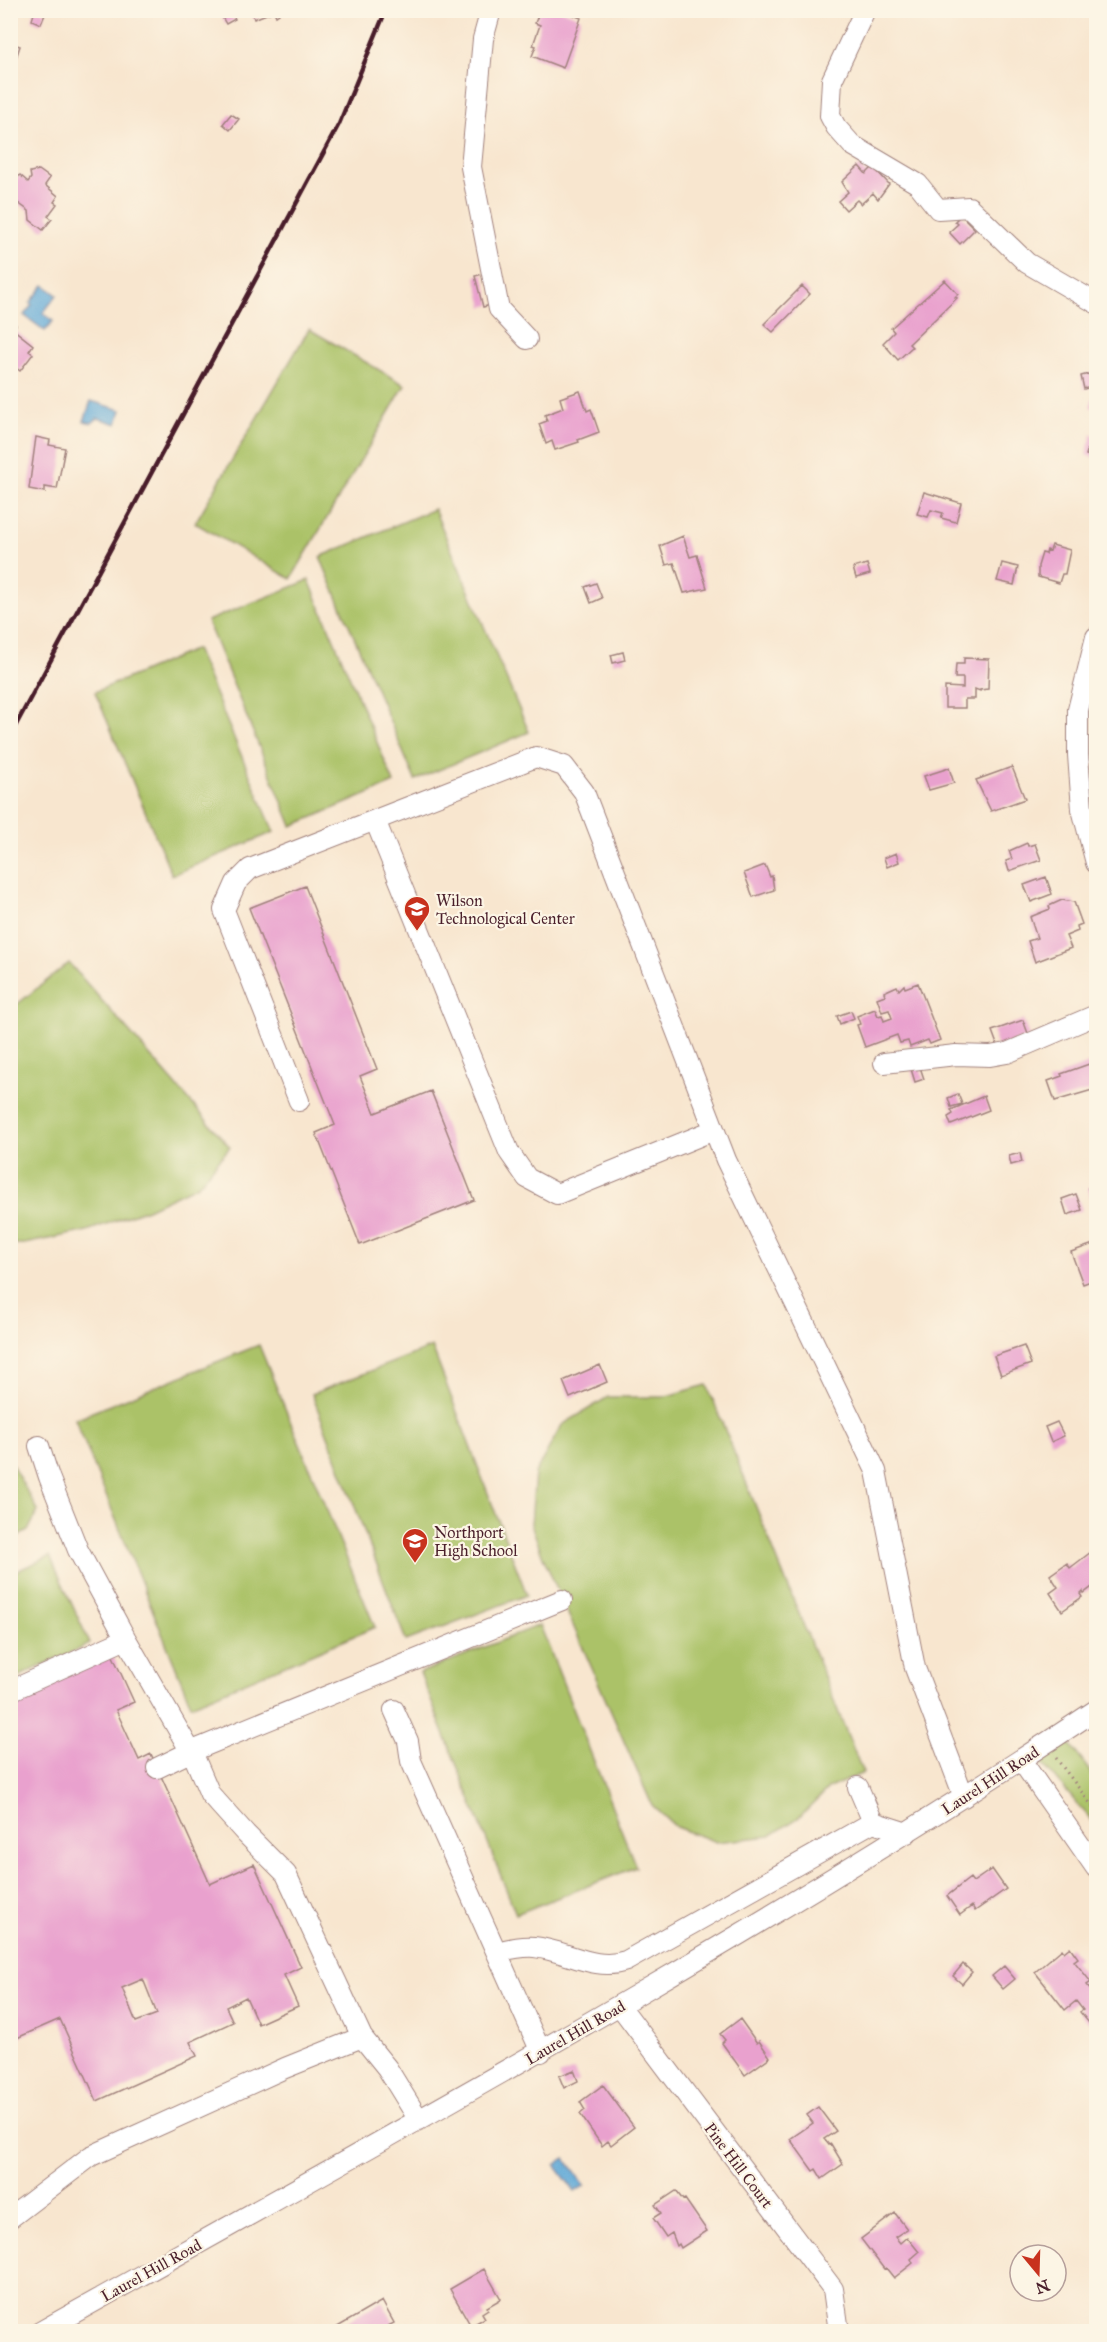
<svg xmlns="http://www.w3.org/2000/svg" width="1107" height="2342" viewBox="0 0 1107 2342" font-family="'IM FELL Great Primer',serif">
  <rect width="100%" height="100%" fill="#fcf5e5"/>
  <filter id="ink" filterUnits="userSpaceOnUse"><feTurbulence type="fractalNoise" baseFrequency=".0167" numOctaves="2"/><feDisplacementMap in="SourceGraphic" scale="12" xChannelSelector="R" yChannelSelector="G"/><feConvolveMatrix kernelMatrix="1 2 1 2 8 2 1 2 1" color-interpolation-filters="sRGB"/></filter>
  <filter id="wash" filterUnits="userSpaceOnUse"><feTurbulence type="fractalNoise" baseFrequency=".008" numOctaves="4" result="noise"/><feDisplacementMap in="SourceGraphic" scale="24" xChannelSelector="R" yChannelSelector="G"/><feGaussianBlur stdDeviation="1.35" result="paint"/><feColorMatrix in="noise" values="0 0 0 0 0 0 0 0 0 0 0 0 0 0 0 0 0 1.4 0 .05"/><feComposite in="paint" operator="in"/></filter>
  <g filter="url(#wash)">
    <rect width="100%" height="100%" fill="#f8e6cf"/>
    <path fill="#abc267" stroke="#7a7049" stroke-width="1.5" d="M309 329 405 385 291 579 195 523Z
      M434 509 529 732 415 780 320 557Z
      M309 580 394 783 292 826 207 621Z
      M196 649 274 832 172 875 95 692Z
      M69 963 230 1147 198 1185 147 1209 87 1231 24 1244H11V1009Z
      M259 1345 375 1627 191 1705 75 1419Z
      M432 1347 527 1595 406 1641 312 1394Z
      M707 1385 863 1773 829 1788 801 1816 770 1836 716 1842 676 1827 652 1805 543 1557 531 1524 535 1473 562 1425 608 1397H663Z
      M10 1461 38 1511 28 1531 11 1540Z
      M50 1556 90 1644 11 1680 10 1574Z
      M540 1625 636 1867 516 1914 420 1673Z
      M1062 1733 1096 1780V1825L1032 1752Z"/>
    <path fill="#60a9d7" stroke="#556481" stroke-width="1.5" d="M44 285 57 295 43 313 53 321 45 331 24 315 32 305 30 303Z
      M91 401 121 410 117 424 98 418 92 423 84 421Z
      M565 2158 585 2185 575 2192 555 2165Z"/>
    <g id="blocks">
      <path fill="#e9a1ce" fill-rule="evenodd" d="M35 10 46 12 41 24 32 20Z
        M218 10H230L235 19 226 24Z
        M257 10H277L279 14 276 16 274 11 254 19 252 13Z
        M540 10H561L581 18 563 68 532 56 536 46 533 45 540 25 535 23Z
        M10 43 20 46 16 58 10 56Z
        M231 114 239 119 230 130 223 124Z
        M859 166 866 174 873 167 889 184 878 199 873 193 861 204 857 200 846 210 838 201 848 192 842 182Z
        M39 170 50 178 45 185 58 196 54 202 57 204 48 216 52 219 43 230 30 220 29 211 18 203 14 209 10 207V185L20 175 28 182 31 178 30 172Z
        M961 215 975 229 960 244 949 232 958 224 955 221Z
        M483 274 491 305 483 307 475 276Z
        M945 280 958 294 955 297 957 298 909 344 912 347 898 360 883 343 894 332 891 328Z
        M802 286 810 294 773 332 764 324Z
        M10 321 16 325 13 329 33 345 29 351 33 354 20 371 10 363Z
        M1096 372V385L1084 389 1081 376Z
        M1096 388V409L1090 407Z
        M580 391 587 411 591 409 599 432 578 440 579 442 555 450 552 441 546 444 539 424 547 421 545 415 563 408 560 398Z
        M1092 434 1096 436V458L1086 455Z
        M36 437 50 440 49 445 65 448 57 489 45 487V492L29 489Z
        M924 492 961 503 956 522 941 518 943 513 931 510 928 517 917 514Z
        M683 536 690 557 697 555 707 588 684 593 674 563 666 565 660 546Z
        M1052 545 1070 550 1065 574H1062L1059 583 1038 577V566L1042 553 1046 554 1047 550 1050 551Z
        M1002 563 1018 567 1014 585 997 581Z
        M867 564 870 574 856 578 853 568Z
        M596 583 602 598 591 603 585 587Z
        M623 652 625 660 613 663 611 655Z
        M964 658 989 659 988 689 980 690V691L975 689V699H965V708H945V687L963 688V678H955L956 664H964Z
        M1012 767 1025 799 991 811 976 780Z
        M949 768 954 783 929 790 924 776Z
        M1027 843 1028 846 1035 844 1041 860 1009 871 1006 861 1012 859 1009 851Z
        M896 853 899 862 887 867 884 858Z
        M765 865 770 877 772 876 774 890 753 897 744 873Z
        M1046 877 1052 894 1031 902 1024 885Z
        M305 886 377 1069 360 1076 375 1113 431 1091 474 1200 360 1245 316 1133 335 1125 249 908Z
        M1062 900 1074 902 1082 924 1077 926 1078 931 1066 936 1071 948 1035 962 1028 941 1037 938 1030 917 1050 909 1049 906Z
        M918 983 940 1040 930 1044 928 1040 910 1047 908 1041 900 1043 897 1035 865 1047 857 1025 860 1024 857 1016 875 1009 878 1016 882 1015 884 1021 892 1018 889 1010 882 1012 877 998 885 995 884 992 897 986 899 990 904 985 905 988Z
        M851 1011 854 1018 840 1024 837 1016Z
        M1023 1020 1029 1036 998 1047 992 1031Z
        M1092 1063 1095 1072 1096 1071V1089L1055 1101 1048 1081 1062 1076 1061 1074Z
        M920 1067 924 1079 915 1082 911 1069Z
        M958 1094 962 1104 951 1107 948 1098Z
        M984 1096 989 1110 951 1125 948 1117 953 1114 951 1110Z
        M1020 1153 1022 1162 1011 1165 1009 1156Z
        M1096 1185V1203L1093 1204 1088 1188Z
        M1076 1194 1082 1210 1067 1215 1062 1199Z
        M1096 1243V1279L1083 1284 1071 1252Z
        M1024 1346 1031 1364 1001 1375 994 1356Z
        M600 1365 607 1382 570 1398 563 1381Z
        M1057 1422 1064 1436 1051 1442 1045 1427Z
        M1091 1552 1096 1560V1584L1084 1593 1083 1591 1080 1594 1082 1597 1062 1611 1050 1593 1058 1587 1050 1575 1067 1563 1070 1568Z
        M112 1654 134 1702 116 1710 139 1760 151 1754 210 1884 254 1864 301 1967 284 1975 298 2006 258 2024 246 1997 226 2007 233 2022 190 2042 197 2056 97 2101 60 2019 10 2041V1700ZM143 1979 157 2014 136 2022 122 1988Z
        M992 1869 1006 1889 975 1911 972 1906 960 1915 947 1896 970 1878 973 1882Z
        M1070 1947 1078 1958 1074 1961 1091 1982 1087 1985 1096 1996V2016L1089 2023 1080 2012 1083 2010 1076 2001 1065 2010 1035 1972 1062 1949 1064 1952Z
        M963 1964 972 1972 962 1984 953 1976Z
        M1004 1966 1015 1979 1003 1989 992 1976Z
        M740 2019 757 2043 759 2041 770 2057 745 2075 722 2043 725 2040 720 2034Z
        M574 2070 578 2081 564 2088 559 2076Z
        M603 2085 634 2127 611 2145 608 2141 602 2146 580 2114 585 2110 580 2102Z
        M818 2107 836 2131 824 2139 829 2145 831 2144 843 2164 822 2179 816 2169 813 2171 790 2139 813 2123 807 2115Z
        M676 2191 683 2200 685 2199 707 2231 681 2248 679 2244 677 2246 672 2233 666 2237 653 2218 661 2213 655 2205Z
        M895 2213 907 2229 895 2237 900 2243 907 2237 919 2252 911 2259 913 2263 894 2278 886 2268 884 2269 861 2239Z
        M484 2269 501 2299 487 2307 488 2309 482 2313 485 2318 471 2326 450 2289Z
        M382 2301 394 2323 386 2327 389 2332H336L334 2329Z"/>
    </g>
  </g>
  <g filter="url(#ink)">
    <use href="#blocks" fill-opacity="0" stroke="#a1827d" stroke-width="1.5"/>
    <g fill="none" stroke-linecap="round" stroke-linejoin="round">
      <g stroke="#a1827d" stroke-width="22">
        <path id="minor" d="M491 10 483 39 471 167 499 309 527 339
          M865 10 832 80 830 116 836 127 852 145 918 184 938 209 969 207 1027 263 1096 303
          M1096 637 1078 710V755L1082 809 1096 863
          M375 820 509 1152 527 1178 557 1194 714 1130
          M884 1063 956 1055 990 1056 1007 1053 1096 1015
          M299 1101 224 910 236 883 250 869 536 757 564 766 584 792 726 1160 876 1471 915 1668 964 1797
          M39 1446 49 1477 78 1550 126 1639 195 1759 210 1794 246 1834 286 1874 362 2037 387 2068 419 2120
          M10 1691 126 1639
          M394 1710 408 1741 411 1761 541 2052
          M1021 1760 1096 1868
          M157 1768 190 1752 562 1600
          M858 1787 873 1822
          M497 1952C510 1949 521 1946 534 1947 566 1950 594 1972 626 1961L873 1822 907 1833
          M620 2006 833 2289 839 2332
          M10 2218 91 2156 285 2068 362 2037
          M40 2332C397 2132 756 1937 1096 1710"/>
      </g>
      <path stroke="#a1827d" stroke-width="3" stroke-dasharray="1.5 4.5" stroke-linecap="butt" d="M1056 1758 1096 1811"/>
      <use href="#minor" stroke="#fff" stroke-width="20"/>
      <path stroke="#4a1f2b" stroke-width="4.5" d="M10 736 339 124 386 10"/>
    </g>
  </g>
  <defs>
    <g id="school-pin" transform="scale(1.35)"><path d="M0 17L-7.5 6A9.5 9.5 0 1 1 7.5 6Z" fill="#c8321e" stroke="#fcf5e5"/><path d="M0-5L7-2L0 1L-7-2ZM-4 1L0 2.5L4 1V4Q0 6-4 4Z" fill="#fff"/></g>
  </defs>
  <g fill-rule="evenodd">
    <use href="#school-pin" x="417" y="909"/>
    <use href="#school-pin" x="415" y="1541"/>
  </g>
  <g text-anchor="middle" stroke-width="4.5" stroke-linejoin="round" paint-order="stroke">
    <g font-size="16" fill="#4a1f2b" stroke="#fcf5e5" text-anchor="start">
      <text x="436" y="906">Wilson<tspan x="436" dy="18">Technological Center</tspan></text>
      <text x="434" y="1538">Northport<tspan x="434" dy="18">High School</tspan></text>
    </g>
    <g font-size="16" fill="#4a1f2b" stroke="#fcf5e5">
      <text transform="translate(990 1780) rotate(-33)" y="6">Laurel Hill Road</text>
      <text transform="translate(575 2032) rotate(-30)" y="6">Laurel Hill Road</text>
      <text transform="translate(739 2165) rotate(53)" y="6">Pine Hill Court</text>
      <text transform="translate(151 2270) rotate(-29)" y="6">Laurel Hill Road</text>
    </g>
  </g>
  <rect width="1107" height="2342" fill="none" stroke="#fcf5e5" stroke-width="36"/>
  <g transform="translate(1038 2273) rotate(161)"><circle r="28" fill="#fcf5e5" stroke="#b59f9b" stroke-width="1.5"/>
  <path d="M0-4.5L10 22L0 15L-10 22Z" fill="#c8321e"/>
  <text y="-9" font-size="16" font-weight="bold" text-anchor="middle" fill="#4a1f2b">N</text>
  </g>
</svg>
